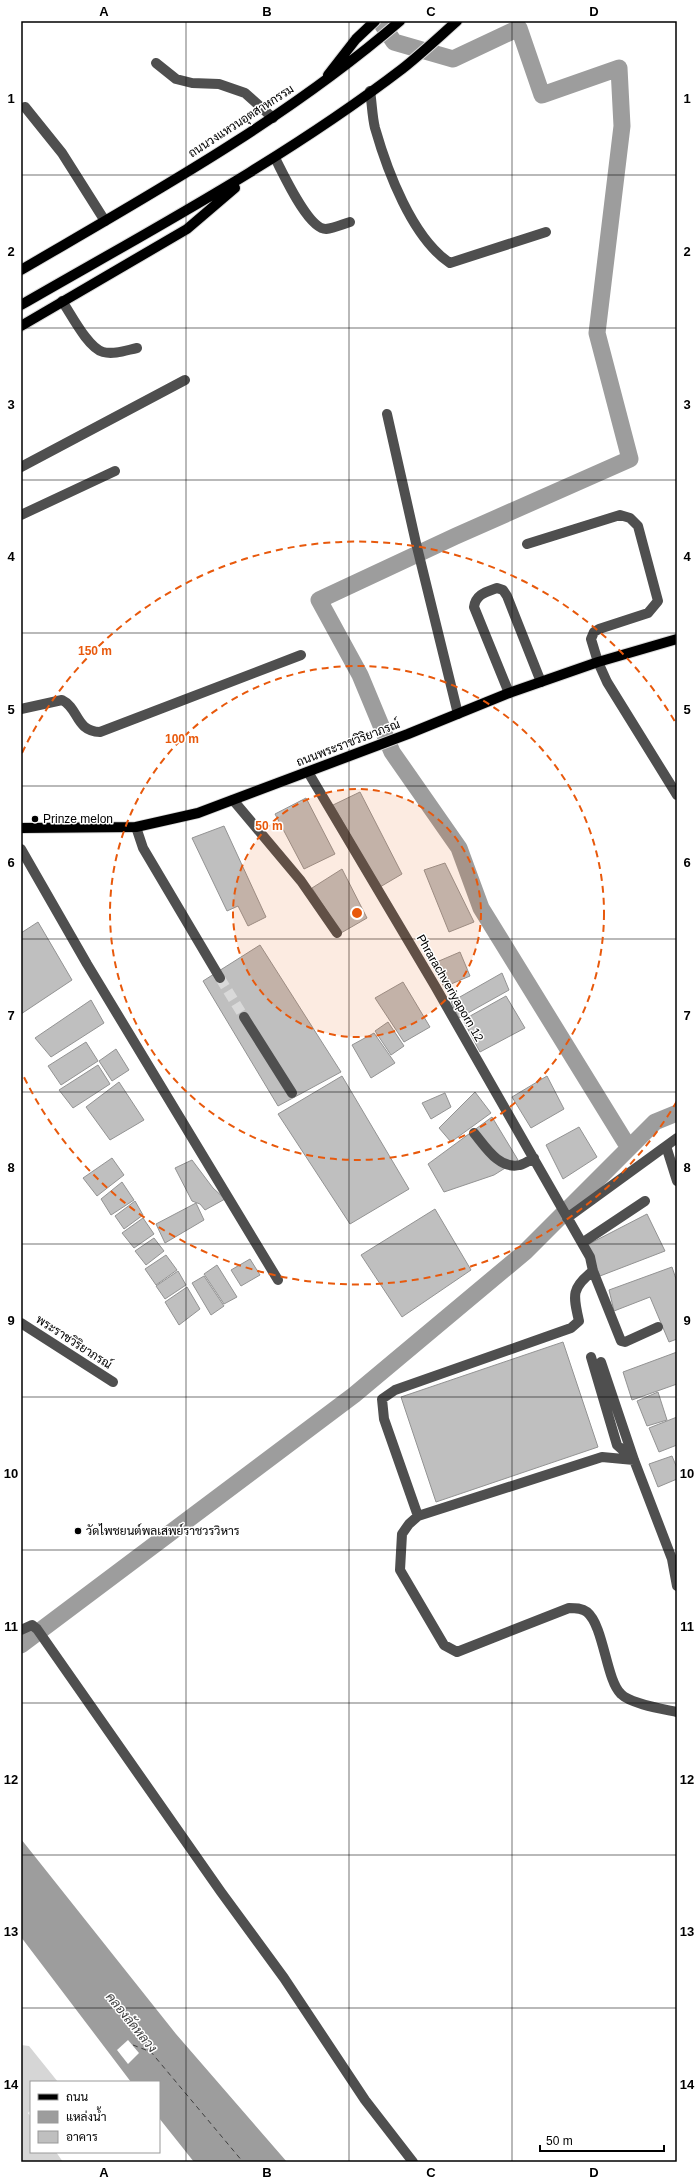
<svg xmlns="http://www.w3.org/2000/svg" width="698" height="2183" viewBox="0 0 698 2183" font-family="Arial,Sarabun,sans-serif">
  <rect width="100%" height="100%" fill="#fff"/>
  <path fill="#d6d6d6" d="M21 2045 29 2046 58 2082H31V2110L28 2113 31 2117V2152H56L63 2162H21Z"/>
  <path fill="#9d9d9d" d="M21 1839 176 2034 287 2162H194L159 2118V2082H131L21 1937Z"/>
  <path fill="#fff" d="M128 2040 139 2053 128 2064 117 2050Z"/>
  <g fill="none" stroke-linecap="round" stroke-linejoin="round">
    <path stroke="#9d9d9d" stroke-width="17" d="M380 21 394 42 453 59 519 28 542 95 619 68 622 126 597 333 630 459 456 536 319 600 360 675 392 752 459 848 481 908 629 1148
      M21 1645 354 1395 525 1252 655 1122 677 1113"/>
    <path stroke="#3e3e3e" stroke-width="1" stroke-dasharray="5 4" stroke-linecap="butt" d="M133 2045 151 2052 243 2162"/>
  </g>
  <path fill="#bfbfbf" stroke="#939393" d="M360 792 402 874 380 887 333 805Z
    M306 798 335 854 304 869 275 814Z
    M224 826 266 917 248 926 238 906 227 911 192 838Z
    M445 863 474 922 449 932 424 870Z
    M342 869 367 918 341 933 312 888Z
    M38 922 72 980 21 1014V933Z
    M260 945 341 1072 278 1106 203 981Z
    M460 952 470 976 444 987 432 964Z
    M502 973 509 990 459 1018 451 1002Z
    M403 982 430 1027 404 1042 375 998Z
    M506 996 525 1028 480 1052 463 1020Z
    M91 1000 104 1023 51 1057 35 1038Z
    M388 1022 404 1046 391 1055 375 1031Z
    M374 1033 395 1063 371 1078 352 1045Z
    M86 1042 98 1061 61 1085 48 1066Z
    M116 1049 129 1070 112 1081 99 1061Z
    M98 1065 110 1084 73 1108 59 1090Z
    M342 1076 409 1189 350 1224 278 1114Z
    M547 1076 564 1109 531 1128 512 1097Z
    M119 1082 144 1120 110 1140 86 1107Z
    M475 1092 491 1113 451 1142 439 1128Z
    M445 1093 451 1107 431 1119 422 1103Z
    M492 1117 518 1160 494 1175 444 1192 428 1164Z
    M579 1127 597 1157 563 1179 546 1145Z
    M112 1158 124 1175 97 1196 83 1178Z
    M192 1160 213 1188 225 1199 205 1210 200 1204 192 1201 175 1168Z
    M122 1182 134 1200 111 1215 101 1199Z
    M135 1201 143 1215 124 1229 115 1216Z
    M196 1203 204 1220 165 1243 156 1224Z
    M435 1209 471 1270 402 1317 361 1255Z
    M647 1214 665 1251 600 1276 587 1245Z
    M143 1218 154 1234 134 1248 122 1233Z
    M154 1238 164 1251 146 1265 135 1251Z
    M166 1255 177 1270 156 1285 145 1269Z
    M250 1259 260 1275 241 1286 231 1270Z
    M217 1265 237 1297 224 1304 204 1274Z
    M672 1267 677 1282V1339L669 1342 650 1297 614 1311 609 1290Z
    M178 1271 186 1285 165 1299 156 1286Z
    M204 1276 224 1306 211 1315 192 1283Z
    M187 1287 200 1309 179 1325 165 1302Z
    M563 1342 598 1447 436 1502 401 1397Z
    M677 1352V1384L632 1400 623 1372Z
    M658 1392 667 1420 647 1426 637 1401Z
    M677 1417V1445L659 1452 649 1428Z
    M672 1456 677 1468V1479L658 1487 649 1464Z"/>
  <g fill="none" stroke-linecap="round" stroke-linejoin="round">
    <path stroke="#d9d9d9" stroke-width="10" stroke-dasharray="10 5" stroke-linecap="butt" d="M220 978 244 1017"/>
    <g stroke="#dbdbdb" stroke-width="12">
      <path id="major" d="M328 75 356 39 375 21
        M21 270C151 194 285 120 400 21
        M21 305C151 230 283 160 402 69 421 54 439 37 457 21
        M21 326 187 229 235 188
        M21 828 136 827 198 813 408 734 509 693 598 662 677 639"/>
    </g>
    <path stroke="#4f4f4f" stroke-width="10" d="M156 63 176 79 192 83 219 84 245 93 273 118
      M370 91C372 103 372 116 375 128 387 170 412 238 450 263L546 232
      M25 107 62 153 105 221
      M275 158C283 173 308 229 326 229 334 228 343 224 350 222
      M62 301C71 314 88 348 103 352 114 355 127 350 137 348
      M387 414 416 543 458 714
      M21 467 185 380
      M21 515 115 471
      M527 544 620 515 630 518 638 526 658 601 648 613 599 629 594 632 591 639 598 662 607 682 677 795
      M509 693 474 607C476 594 486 592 497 588L503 590 507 596 541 682
      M21 709 62 700C79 708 75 731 100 732L301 655
      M308 772 435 986 555 1196 590 1257 593 1271C571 1288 573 1295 579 1321L571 1328 395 1390 382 1399 384 1419 418 1516
      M233 800 301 881 337 933
      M136 827 143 848 220 978
      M21 849 87 964 278 1280
      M244 1017 292 1093
      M474 1133C485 1146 499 1170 520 1165 525 1164 530 1160 534 1158
      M666 1146 677 1181
      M567 1218 677 1138
      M582 1243 645 1201
      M593 1271 621 1341 625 1342 658 1327
      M21 1323 113 1382
      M591 1357 617 1445 634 1460 602 1457 418 1516 409 1524 402 1534 400 1570 444 1645 457 1652 569 1608C575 1608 582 1608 587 1612 604 1626 606 1680 621 1694 631 1704 663 1709 677 1712
      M601 1362 634 1460 672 1559 677 1586
      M21 1630 32 1625 37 1629 221 1892 284 1978 365 2100 413 2162"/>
    <use href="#major" stroke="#000" stroke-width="10"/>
  </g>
  <path fill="none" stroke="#000" stroke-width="1" stroke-opacity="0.55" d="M186 21V2162M349 21V2162M512 21V2162M21 175H677M21 328H677M21 480H677M21 633H677M21 786H677M21 939H677M21 1092H677M21 1244H677M21 1397H677M21 1550H677M21 1703H677M21 1855H677M21 2008H677"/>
  <circle cx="357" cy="913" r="124" fill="#e8590c" fill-opacity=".12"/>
  <g fill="none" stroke="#e8590c" stroke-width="2" stroke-dasharray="7 5">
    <circle cx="357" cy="913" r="124"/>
    <circle cx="357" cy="913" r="247"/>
    <path d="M677 1101A371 371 0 0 1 22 1073M22 753A371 371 0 0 1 677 725"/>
  </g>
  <g fill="#000" stroke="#fff" stroke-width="1.5">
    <circle cx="35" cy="819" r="4"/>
    <circle cx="78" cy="1531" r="4"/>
  </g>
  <g text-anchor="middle" stroke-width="3" stroke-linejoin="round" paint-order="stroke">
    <g font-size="12" fill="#000" stroke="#fff">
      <text transform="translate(241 121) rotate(-33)" y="4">ถนนวงแหวนอุตสาหกรรม</text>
      <text transform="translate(348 743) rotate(-21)" y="4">ถนนพระราชวิริยาภรณ์</text>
      <text transform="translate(450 988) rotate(60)" y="4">Phrarachveriyaporn 12</text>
      <text transform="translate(74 1342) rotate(33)" y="4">พระราชวิริยาภรณ์</text>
    </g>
    <g font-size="12" fill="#000" stroke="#fff" text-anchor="start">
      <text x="43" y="823">Prinze melon</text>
      <text x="86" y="1535">วัดไพชยนต์พลเสพย์ราชวรวิหาร</text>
    </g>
    <g font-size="13" font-style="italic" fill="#3e3e3e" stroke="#fff">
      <text transform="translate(132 2022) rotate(51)" y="5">คลองลัดหลวง</text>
    </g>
  </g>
  <circle cx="357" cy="913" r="6" fill="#e8590c" stroke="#fff" stroke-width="2"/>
  <g font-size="12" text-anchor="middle" font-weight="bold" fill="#e8590c" stroke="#fff" stroke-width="3" stroke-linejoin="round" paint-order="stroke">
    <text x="95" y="655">150 m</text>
    <text x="182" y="743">100 m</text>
    <text x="269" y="830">50 m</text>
  </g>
  <rect width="698" height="2183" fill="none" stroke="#ffffff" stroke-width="44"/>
  <rect x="30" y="2081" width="130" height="72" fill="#ffffff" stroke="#999999"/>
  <rect x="38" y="2094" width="20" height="6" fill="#000000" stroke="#999999"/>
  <text x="66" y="2101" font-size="12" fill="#000000">ถนน</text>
  <rect x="38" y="2111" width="20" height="12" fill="#9d9d9d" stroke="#999999"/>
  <text x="66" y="2121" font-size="12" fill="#000000">แหล่งน้ำ</text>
  <rect x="38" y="2131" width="20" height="12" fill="#bfbfbf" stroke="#999999"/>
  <text x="66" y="2141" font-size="12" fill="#000000">อาคาร</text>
  <path d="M540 2145v6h124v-6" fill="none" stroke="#000000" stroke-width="2"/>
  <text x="546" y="2145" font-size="12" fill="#000000" stroke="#ffffff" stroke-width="3" paint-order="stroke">50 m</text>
  <rect x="22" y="22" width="654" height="2139" fill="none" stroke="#000" stroke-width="1.5"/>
  <g font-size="13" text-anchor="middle" font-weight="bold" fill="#000">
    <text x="104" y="16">A</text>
    <text x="267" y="16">B</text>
    <text x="431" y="16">C</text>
    <text x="594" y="16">D</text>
    <text x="11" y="103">1</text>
    <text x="687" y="103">1</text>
    <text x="11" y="256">2</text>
    <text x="687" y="256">2</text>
    <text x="11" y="409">3</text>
    <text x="687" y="409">3</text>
    <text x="11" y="561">4</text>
    <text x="687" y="561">4</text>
    <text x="11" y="714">5</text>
    <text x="687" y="714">5</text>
    <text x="11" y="867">6</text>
    <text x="687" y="867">6</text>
    <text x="11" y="1020">7</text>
    <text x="687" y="1020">7</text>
    <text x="11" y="1172">8</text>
    <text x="687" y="1172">8</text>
    <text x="11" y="1325">9</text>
    <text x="687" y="1325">9</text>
    <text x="11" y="1478">10</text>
    <text x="687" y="1478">10</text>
    <text x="11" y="1631">11</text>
    <text x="687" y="1631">11</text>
    <text x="11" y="1784">12</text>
    <text x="687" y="1784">12</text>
    <text x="11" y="1936">13</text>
    <text x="687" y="1936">13</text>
    <text x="11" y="2089">14</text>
    <text x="687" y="2089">14</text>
    <text x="104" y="2177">A</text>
    <text x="267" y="2177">B</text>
    <text x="431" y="2177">C</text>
    <text x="594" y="2177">D</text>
  </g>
</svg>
